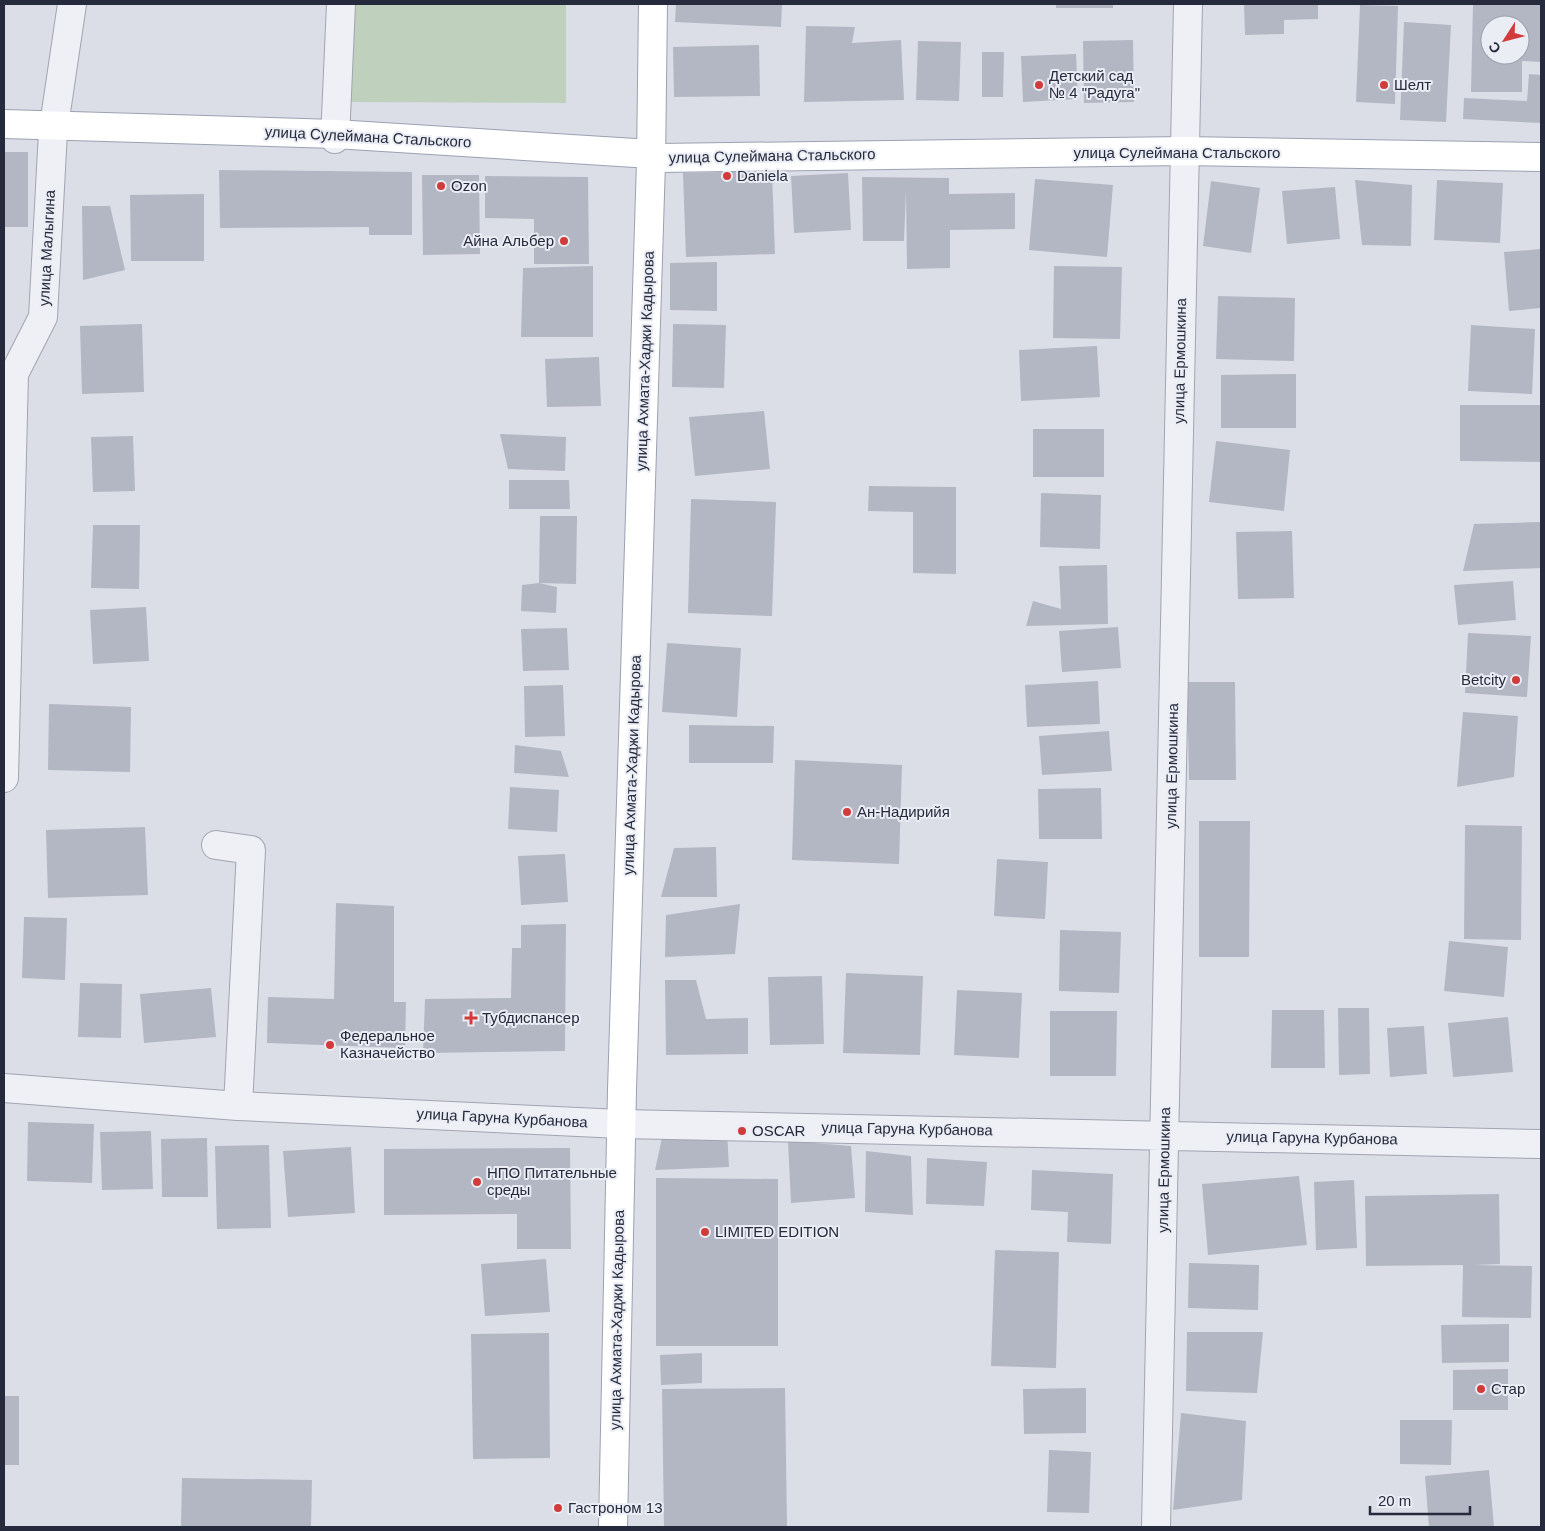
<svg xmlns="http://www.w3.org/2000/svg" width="1545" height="1531" viewBox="0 0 1545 1531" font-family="Arial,sans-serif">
  <rect width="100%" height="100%" fill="#dcdee7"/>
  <path fill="#bfd1bd" d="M344 4H566V103L342 102Z"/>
  <path fill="#b3b7c3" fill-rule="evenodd" d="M676 4H782L781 27 675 22Z
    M1056 4H1113V8H1056Z
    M1244 4H1318V19L1284 20V34L1245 35Z
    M1473 4H1541V62L1522 61V92H1471ZM1490 25H1520V55H1490Z
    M1360 5 1398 6 1395 104 1356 102Z
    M1404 22 1451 25 1446 122 1400 120Z
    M806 26 855 27 852 43 901 40 904 100 804 102Z
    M1133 40 1134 102 1084 103 1083 41Z
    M918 41 961 42 959 101 916 100Z
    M759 45 760 96 674 97 673 47Z
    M982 52H1004L1003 97H982Z
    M1076 54 1078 99 1023 102 1021 56Z
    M1529 74 1541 75V123L1463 119 1464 98 1527 101Z
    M4 152H28V227H4Z
    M219 170 412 172V235H369V227L220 228Z
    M772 171 775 254 686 257 683 173Z
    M848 173 851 230 794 233 791 176Z
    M422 175H479L480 254 423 255Z
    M485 176 588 177 589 264H534V219L485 218Z
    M862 177 949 178V194L1015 193V229L950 230V268L907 269 906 191 904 241H863Z
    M1035 179 1113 185 1107 257 1029 250Z
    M1355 180 1412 185 1411 246 1362 245Z
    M1437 180 1503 183 1500 243 1434 240Z
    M1211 181 1260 188 1251 253 1203 246Z
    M1335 187 1340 239 1287 244 1282 191Z
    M204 194V261H131L130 195Z
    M82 206H110L125 270 83 280Z
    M1541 249V308L1509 311 1504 252Z
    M717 262V311L670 310V263Z
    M593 266V337H521L523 268Z
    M1054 266 1122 267 1120 339 1053 338Z
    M1218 296 1295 298 1294 361 1216 359Z
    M142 324 144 392 82 394 80 326Z
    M673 324 726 325 724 388 672 387Z
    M1471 325 1535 329 1532 394 1468 391Z
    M1097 346 1100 397 1021 401 1019 350Z
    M599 357 601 406 547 407 545 359Z
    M1296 374V428H1221V375Z
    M1460 405H1541V462L1460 461Z
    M764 411 770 469 695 476 689 417Z
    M1033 429H1104V477H1033Z
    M500 434 566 437 565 471 508 469Z
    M133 436 135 491 93 492 91 437Z
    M1216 441 1290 450 1284 511 1209 502Z
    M509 480H569L570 509H509Z
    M869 486 956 487V574L913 573V512L868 511Z
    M1041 493 1101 495 1100 549 1040 547Z
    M691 499 776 502 772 616 688 613Z
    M540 516H577L576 584 539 583 557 587 556 613 521 611 522 585 539 583Z
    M1540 522 1541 568 1463 571 1474 524Z
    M93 525H140L139 589 91 588Z
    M1292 531 1294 598 1238 599 1236 532Z
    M1107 565 1108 624 1026 626 1033 601 1061 609 1059 566Z
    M1513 581 1516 620 1458 625 1454 585Z
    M146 607 149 661 93 664 90 610Z
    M1118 627 1121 668 1062 672 1059 631Z
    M567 628 569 670 523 671 521 629Z
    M1468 633 1531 636 1527 697 1465 693Z
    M667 643 741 648 737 717 662 712Z
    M1098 681 1100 724 1027 727 1025 685Z
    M1187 682H1235L1236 780H1189Z
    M563 685 565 736 525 737 524 686Z
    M49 704 131 707 130 772 48 770Z
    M1463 712 1518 716 1514 777 1457 787Z
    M689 725 774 726 773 763H689Z
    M1109 731 1112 771 1042 775 1039 736Z
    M515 745 561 751 569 777 514 773Z
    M795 760 902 765 899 864 792 860Z
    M510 787 559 790 557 832 508 829Z
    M1101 788 1102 839H1039L1038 789Z
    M1199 821H1250L1249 957H1199Z
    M1465 825 1522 826 1521 940 1464 939Z
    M145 827 148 895 48 898 46 830Z
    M716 847 717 897H661L674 848Z
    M565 854 568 902 521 905 518 856Z
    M997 859 1048 862 1045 919 994 916Z
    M336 903 394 906V1002H406L405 1048 267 1043 268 997 334 999Z
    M740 904 735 954 665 957 666 915Z
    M24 917 67 918 65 980 22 978Z
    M566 924 565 1051 423 1053 425 999 511 998 512 948H521V925Z
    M1060 930 1121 932 1119 993 1059 991Z
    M1449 941 1508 947 1504 997 1444 991Z
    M846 973 923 976 920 1055 843 1053Z
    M822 976 824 1044 770 1045 768 977Z
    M665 980H696L706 1019 748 1018V1054L666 1055Z
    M80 983 122 984 121 1038 78 1037Z
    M211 988 216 1037 144 1043 140 994Z
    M957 990 1022 993 1019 1058 954 1055Z
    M1338 1008H1369L1370 1074 1339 1075Z
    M1272 1010H1324L1325 1068H1271Z
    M1050 1011H1117L1116 1076H1050Z
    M1508 1017 1513 1072 1453 1077 1448 1023Z
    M1424 1026 1427 1074 1390 1077 1387 1028Z
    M28 1122 94 1124 92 1183 27 1181Z
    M664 1129 727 1131 729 1167 655 1170Z
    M151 1131 153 1189 102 1190 100 1132Z
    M207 1138 208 1197H162L161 1139Z
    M788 1141 851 1146 855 1198 791 1203Z
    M269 1145 271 1228 217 1229 215 1146Z
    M351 1147 355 1213 288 1217 283 1151Z
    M570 1148 571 1249H517V1214L384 1215V1149Z
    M866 1151 911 1156 913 1215 865 1212Z
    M927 1158 987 1162 984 1206 926 1204Z
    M1032 1170 1113 1174 1111 1244 1067 1242 1068 1212 1031 1210Z
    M1299 1176 1307 1245 1208 1255 1202 1184Z
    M656 1178 778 1179V1346H656Z
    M1354 1180 1357 1248 1316 1250 1314 1182Z
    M1499 1194 1500 1264 1474 1265 1532 1266 1531 1318 1462 1317 1463 1265 1366 1266 1365 1196Z
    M995 1250 1059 1252 1056 1368 991 1366Z
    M546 1259 550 1312 485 1316 481 1264Z
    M1189 1263 1259 1265 1258 1310 1188 1308Z
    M1509 1324V1362L1442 1363 1441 1325Z
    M1187 1332H1263L1257 1393 1186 1391Z
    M549 1333 550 1458 473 1459 471 1334Z
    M702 1353V1383L661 1385 660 1355Z
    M1508 1369V1410H1453V1370Z
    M785 1388 787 1527H664L662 1389Z
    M1086 1388V1433L1024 1434 1023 1389Z
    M4 1396H19V1465H4Z
    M1181 1413 1246 1421 1242 1500 1173 1510Z
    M1400 1420H1452L1451 1465 1400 1464Z
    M1049 1450 1091 1452 1089 1513 1047 1512Z
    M1489 1470 1494 1527H1429L1425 1476Z
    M182 1478 312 1480 311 1527H181Z"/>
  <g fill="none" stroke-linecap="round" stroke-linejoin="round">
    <g stroke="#a1a4b1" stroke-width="30">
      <path id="minor" d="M335 139 341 4
        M4 778 14 374 43 317 53 132 72 4
        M216 845 251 850 238 1106
        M4 1088 238 1106 621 1124 1541 1144
        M1156 1527 1188 4"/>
    </g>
    <g stroke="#9ba1b3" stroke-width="30">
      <path id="major" d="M4 124 335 134 651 154 659 158 1184 151 1541 157
        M613 1527 622 1090 651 162 653 4"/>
    </g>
    <use href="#minor" stroke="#eef0f5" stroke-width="28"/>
    <use href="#major" stroke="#fff" stroke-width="28"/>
  </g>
  <g fill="#d23b3b" stroke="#ebedf4" stroke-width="2">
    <circle cx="1039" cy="85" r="5"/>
    <circle cx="1384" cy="85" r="5"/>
    <circle cx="727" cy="176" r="5"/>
    <circle cx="441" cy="186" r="5"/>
    <circle cx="564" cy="241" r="5"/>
    <circle cx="1516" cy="680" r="5"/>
    <circle cx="847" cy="812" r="5"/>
    <path d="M468.5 1010.5h5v5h5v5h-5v5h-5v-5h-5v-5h5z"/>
    <circle cx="330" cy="1045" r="5"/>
    <circle cx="742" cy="1131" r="5"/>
    <circle cx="477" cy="1182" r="5"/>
    <circle cx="705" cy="1232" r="5"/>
    <circle cx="1481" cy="1389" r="5"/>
    <circle cx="558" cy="1508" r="5"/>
  </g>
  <g text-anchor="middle" stroke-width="4" stroke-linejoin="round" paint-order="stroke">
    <g font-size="15" fill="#252a3d" stroke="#ebedf4" text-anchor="start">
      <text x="1049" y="81">Детский сад<tspan x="1049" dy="17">№ 4 "Радуга"</tspan></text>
      <text x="1394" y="90">Шелт</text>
      <text x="737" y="181">Daniela</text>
      <text x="451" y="191">Ozon</text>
      <text x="554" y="246" text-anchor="end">Айна Альбер</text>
      <text x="1506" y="685" text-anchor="end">Betcity</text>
      <text x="857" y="817">Ан-Надирийя</text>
      <text x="482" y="1023">Тубдиспансер</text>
      <text x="340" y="1041">Федеральное<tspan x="340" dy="17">Казначейство</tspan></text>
      <text x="752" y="1136">OSCAR</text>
      <text x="487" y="1178">НПО Питательные<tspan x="487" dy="17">среды</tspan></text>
      <text x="715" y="1237">LIMITED EDITION</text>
      <text x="1491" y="1394">Стар</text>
      <text x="568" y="1513">Гастроном 13</text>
    </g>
    <g font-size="15" fill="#252a3d" stroke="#ebedf4">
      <text transform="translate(368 137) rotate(3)" y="5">улица Сулеймана Стальского</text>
      <text x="1177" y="158">улица Сулеймана Стальского</text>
      <text transform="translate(772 156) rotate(-1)" y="5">улица Сулеймана Стальского</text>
      <text transform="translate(47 248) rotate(-87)" y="5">улица Малыгина</text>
      <text transform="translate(645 361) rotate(-88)" y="5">улица Ахмата-Хаджи Кадырова</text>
      <text transform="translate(1180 361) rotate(-89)" y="5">улица Ермошкина</text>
      <text transform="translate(632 765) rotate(-88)" y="5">улица Ахмата-Хаджи Кадырова</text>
      <text transform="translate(1172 766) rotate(-89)" y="5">улица Ермошкина</text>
      <text transform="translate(502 1118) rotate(3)" y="5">улица Гаруна Курбанова</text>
      <text transform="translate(907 1129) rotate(1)" y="5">улица Гаруна Курбанова</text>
      <text transform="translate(1312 1138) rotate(1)" y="5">улица Гаруна Курбанова</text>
      <text transform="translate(1164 1170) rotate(-89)" y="5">улица Ермошкина</text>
      <text transform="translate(617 1320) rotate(-89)" y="5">улица Ахмата-Хаджи Кадырова</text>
    </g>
  </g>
  <rect width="1545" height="1531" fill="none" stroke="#252a3d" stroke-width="10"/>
  <g transform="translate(1505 40) rotate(234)"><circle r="24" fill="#ebedf4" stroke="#9c9fab"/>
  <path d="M0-4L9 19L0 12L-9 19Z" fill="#d23b3b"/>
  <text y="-8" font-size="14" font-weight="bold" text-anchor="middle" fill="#252a3d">С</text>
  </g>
  <path d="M1370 1506v8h100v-8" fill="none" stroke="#252a3d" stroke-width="2.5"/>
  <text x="1378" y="1506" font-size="15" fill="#252a3d" stroke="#ebedf4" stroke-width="4" paint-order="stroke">20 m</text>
</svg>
